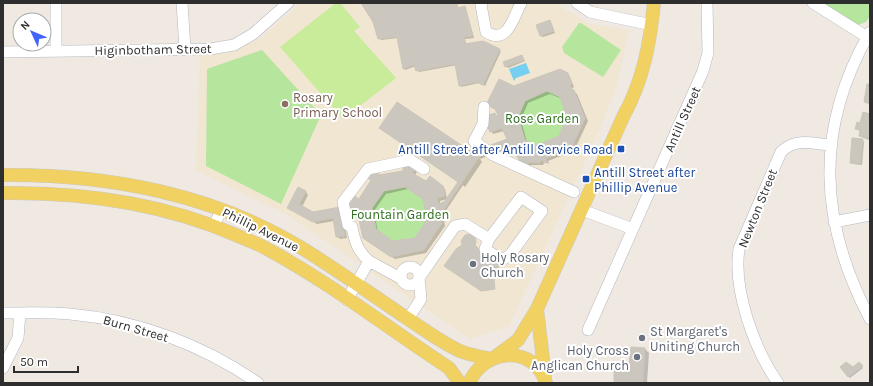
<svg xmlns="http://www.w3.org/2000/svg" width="873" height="386" viewBox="0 0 873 386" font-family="Karla,sans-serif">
  <rect width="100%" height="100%" fill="#efe9e1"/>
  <path fill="#f0e6d1" d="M301 3H554L590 24 629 30 617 85 598 133 509 326 470 339 284 213 196 170 200 55 231 52 262 37Z"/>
  <path fill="#b6e59e" d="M819 3H870V16L866 22 858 25Z
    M579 23H581L621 50 603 77 564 53 562 47Z
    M262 50 321 115 281 204 206 166 207 69Z
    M547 91 560 97 567 117 559 136 537 145 525 140 518 117 525 101Z
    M405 187 423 199 427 219 415 238 393 241 376 229 372 208 384 191Z"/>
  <path fill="#c9ec9a" d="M336 3H340L360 27 354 31 396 78 343 119 280 47Z"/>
  <path fill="#75cff0" d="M526 63 530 73 516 78 514 81 509 69Z"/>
  <path fill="#0003" fill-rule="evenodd" d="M363 3H457L459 9 465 7 474 38 465 39 466 44 501 51 485 86 479 83 461 87 457 65 419 72 416 66 405 70 398 38 381 40 374 21Z
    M550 21 555 33 543 37 541 36Z
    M522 56 525 61 508 68 506 66Z
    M567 74 570 77 574 87 572 88 573 91 577 94 588 121 574 151 548 161 549 164 545 162 543 165H531L530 167 522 163 521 158 510 148 480 159 482 162 465 187 463 185 443 215 445 226 426 253 395 259 363 238 359 217 353 216 350 214 372 181 369 178 377 172 380 175 414 170 417 172 415 175 427 183 442 186 445 189 447 199 440 201V204L445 203 458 182 381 128 398 103 480 159 477 155 510 143 504 131 493 134 491 131 495 114 497 117 499 115 497 111 487 104 514 87ZM550 94 562 99 568 117 560 137 537 146 527 142 521 120 528 103ZM408 189 424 199 429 219 416 238 393 243 378 232 374 211 386 194Z
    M870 115V140L863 138 860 135 861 132 856 128Z
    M862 140 864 142 862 165 853 164 851 162Z
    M306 192 308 195 302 207 313 213 343 211 347 238 340 239 337 236 334 221 317 224 292 209Z
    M475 239 476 243 474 246 501 264 491 280 494 281 495 289 482 291 445 266Z
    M645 349 649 353 647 383H615Z
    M861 365 863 368 850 378 841 367 853 368Z"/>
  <path fill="#cbc7bf" stroke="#cbc5ba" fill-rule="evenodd" d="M361 3H457L458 8 465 6 473 36 464 37 465 44 483 41 500 49 483 85 476 82 459 86 455 64 416 71 414 65 403 69 397 37 378 39 373 22Z
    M550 20 554 31 540 36 536 25Z
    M522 55 524 60 505 67 503 62Z
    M560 69 568 73 572 84 570 85 572 90H574L585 118 571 149 546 158 547 162 544 163 543 160 540 161V163L528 162V165L518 161 519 159 510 149 513 148 512 146H510L502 128 490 132 486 123V116L495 113 496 116 498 115 495 109 486 105 499 79 514 86ZM547 91 560 97 567 117 559 136 537 145 525 140 518 117 525 101Z
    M867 84H870V104L864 102Z
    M397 102 479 157 461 184 379 128Z
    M863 112 870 114V130L868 138 859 136 860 130 855 129 857 122 860 123Z
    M852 138 863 139 860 164 850 163Z
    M507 139 510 146 479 157 476 155 480 149Z
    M409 165 415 169 412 173 426 181 430 176 443 186 445 196 437 198 442 223 424 250 391 257 363 238 358 215 349 214 347 203 353 195 359 199 371 180 367 178 371 172 377 171 379 175 403 171V167ZM405 187 423 199 427 219 415 238 393 241 376 229 372 208 384 191Z
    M458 182 461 184 441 214 438 204 444 202Z
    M298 187 306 191 299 204 313 212 340 207 345 236 336 237 333 218 313 222 287 208Z
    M471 234 475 237 476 242 475 245 479 249 480 247 501 263 491 279H494L495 289 481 291 444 266 456 249 462 245 461 241 465 235Z
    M631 347 645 348 643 383H614V369L629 365Z
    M846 362 853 367 859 362 863 366 848 377 840 367Z"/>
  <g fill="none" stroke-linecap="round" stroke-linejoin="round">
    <g stroke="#b4b7c1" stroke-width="12">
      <path id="minor" d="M182 3 185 49
        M482 3 481 5 486 32C507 45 513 19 521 3
        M577 3 590 12 652 25
        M813 3 867 37
        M870 32C814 129 819 222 870 319
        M56 51V3
        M3 52 210 49 234 45 253 34 288 3
        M484 107 483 124 474 141 493 155 574 192
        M582 210 633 229
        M834 222 870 215
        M214 226 221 210
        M369 261C357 250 355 242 352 227L348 225 343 202 368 169 410 160 424 169
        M401 276a9 9 0 1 1 18 0a9 9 0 1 1-18 0Z
        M347 300 369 261 402 279
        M3 313C25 313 48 312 70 314 137 320 203 345 258 383
        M408 319 421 299 419 278 455 226 465 224 489 239 485 249 502 260 510 255 542 211 521 197 489 239
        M588 330 703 71 708 53 707 3
        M3 368 18 338 20 313
        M778 383C754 349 733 290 739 249L781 152C796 137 812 144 831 145"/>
    </g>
    <g stroke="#c9c9c9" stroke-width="14">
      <path id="major" d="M3 175C107 174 215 194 305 250 340 272 374 296 408 319 425 330 442 343 460 351 470 355 481 357 492 359
        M3 193C84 192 162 203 236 235 247 240 259 244 269 250 332 284 389 329 449 368L460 383
        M537 309 545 377
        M495 357 518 340 537 309 623 117C643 81 650 44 654 3
        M469 383C484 348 534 344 546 383"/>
    </g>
    <use href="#minor" stroke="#fff" stroke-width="11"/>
    <use href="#major" stroke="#f2d163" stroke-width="13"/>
  </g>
  <circle fill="#8d6e63" stroke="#fff" stroke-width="1.5" cx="285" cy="104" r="4"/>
  <g fill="#1a4fb4" stroke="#fff" stroke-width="1.5">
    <rect x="617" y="145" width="8" height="8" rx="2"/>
    <rect x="582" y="175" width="8" height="8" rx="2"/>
  </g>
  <g fill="#6b7280" stroke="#fff" stroke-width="1.5">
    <circle cx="473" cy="264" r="4"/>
    <circle cx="642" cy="338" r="4"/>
    <circle cx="637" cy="357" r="4"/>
  </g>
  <g text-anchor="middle" stroke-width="4" stroke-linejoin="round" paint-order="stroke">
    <g font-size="13" fill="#2e2e2e" stroke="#fff">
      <text transform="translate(153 49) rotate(-1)" y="5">Higinbotham Street</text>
      <text transform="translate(682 119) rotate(-66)" y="5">Antill Street</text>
      <text transform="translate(757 208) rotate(-68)" y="5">Newton Street</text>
      <text transform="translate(261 229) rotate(26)" y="5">Phillip Avenue</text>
      <text transform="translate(136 328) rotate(16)" y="5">Burn Street</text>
    </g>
    <g font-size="13" fill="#785e54" stroke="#fff" text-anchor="start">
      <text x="293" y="102">Rosary<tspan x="293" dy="15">Primary School</tspan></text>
    </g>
    <g font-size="13" fill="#2c6e1b" stroke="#fff">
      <text x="542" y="123">Rose Garden</text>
      <text x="400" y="219">Fountain Garden</text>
    </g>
    <g font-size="13" fill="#164399" stroke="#fff" text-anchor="end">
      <text x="613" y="154">Antill Street after Antill Service Road</text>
      <text x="594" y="177" text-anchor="start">Antill Street after<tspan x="594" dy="15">Phillip Avenue</tspan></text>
    </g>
    <g font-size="13" fill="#5b616d" stroke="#fff" text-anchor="start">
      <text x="481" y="262">Holy Rosary<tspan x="481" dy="15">Church</tspan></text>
      <text x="650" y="336">St Margaret's<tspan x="650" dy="15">Uniting Church</tspan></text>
      <text x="629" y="355" text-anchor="end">Holy Cross<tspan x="629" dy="15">Anglican Church</tspan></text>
    </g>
  </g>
  <rect width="873" height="386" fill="none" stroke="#2e2e2e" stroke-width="8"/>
  <g transform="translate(32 32) rotate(314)"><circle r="19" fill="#ffffff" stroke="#ababab"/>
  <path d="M0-3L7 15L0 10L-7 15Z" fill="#4264fb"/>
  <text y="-6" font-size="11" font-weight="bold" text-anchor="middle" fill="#2e2e2e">N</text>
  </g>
  <path d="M14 366v6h64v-6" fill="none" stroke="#2e2e2e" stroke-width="2"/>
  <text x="20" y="366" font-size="12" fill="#2e2e2e" stroke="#ffffff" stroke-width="3" paint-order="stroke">50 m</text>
</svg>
